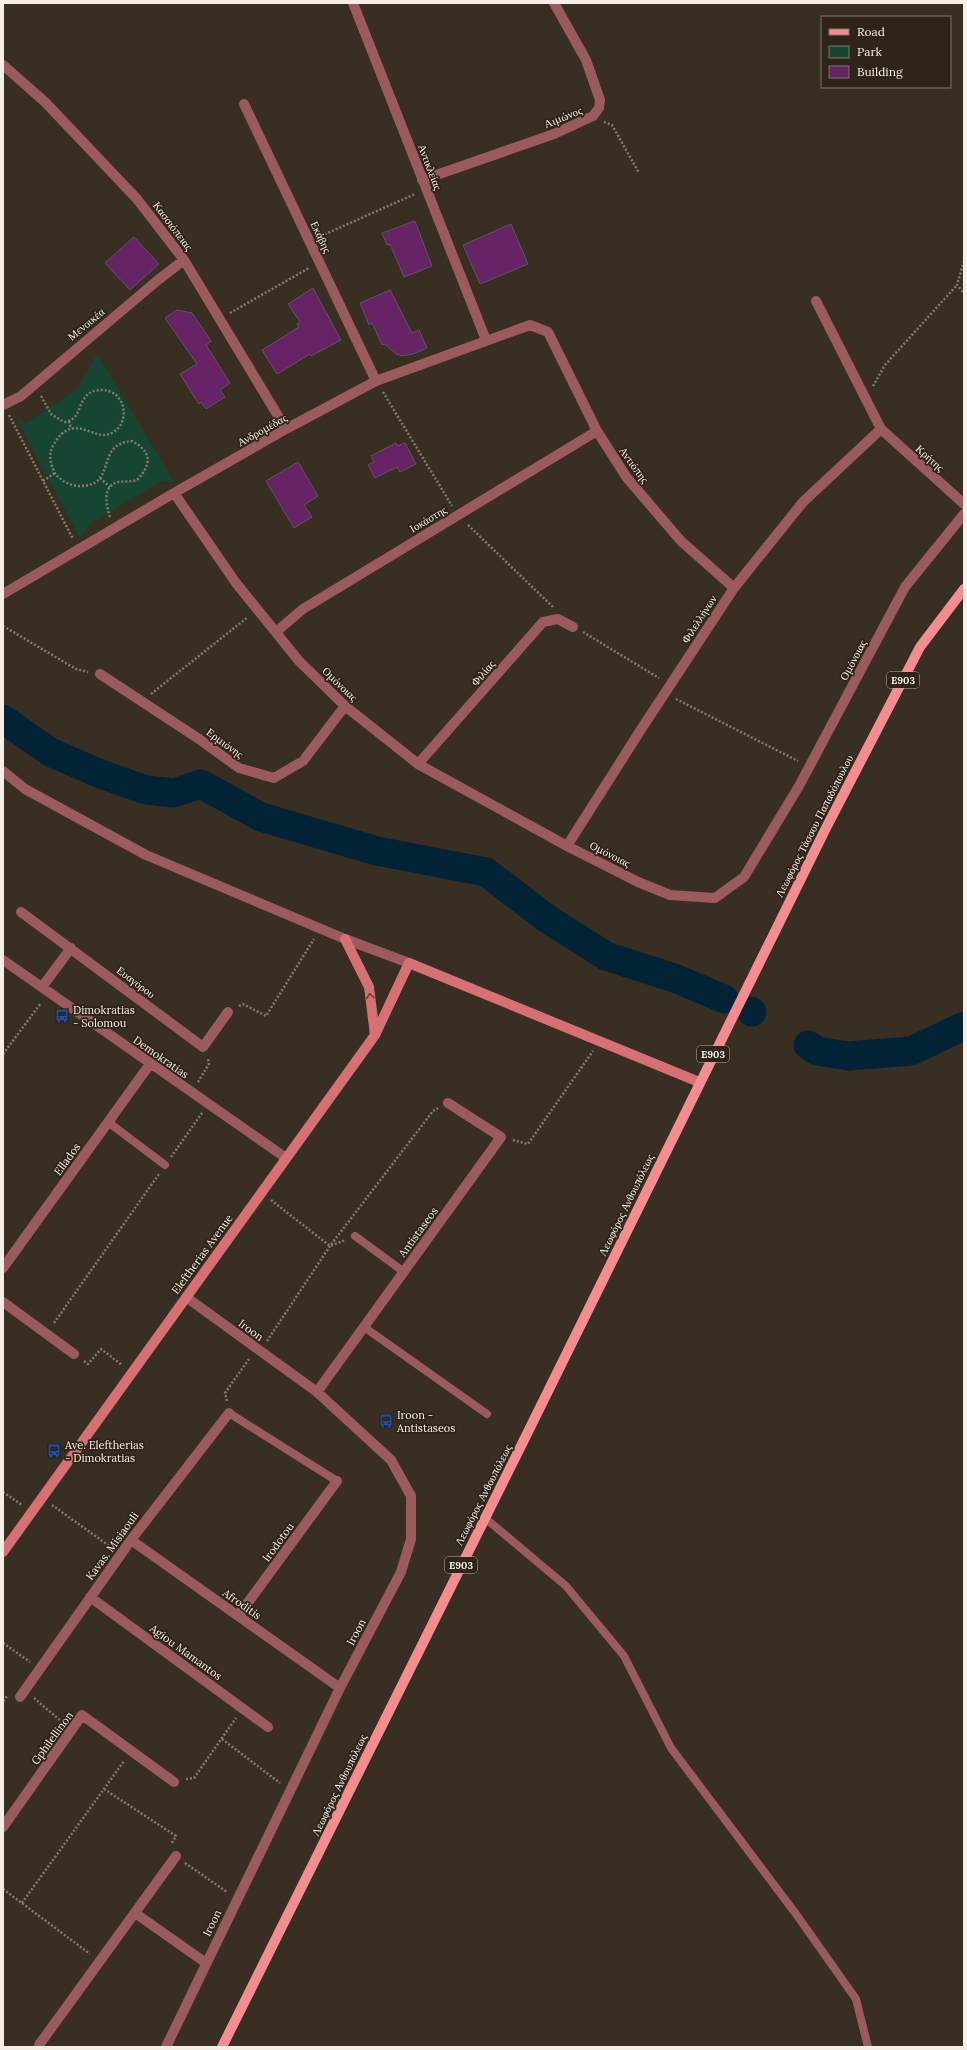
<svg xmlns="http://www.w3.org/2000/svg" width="967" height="2050" viewBox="0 0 967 2050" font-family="Lora,serif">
  <rect width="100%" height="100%" fill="#382e21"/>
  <path fill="#164632" d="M97 354 174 482 162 481 91 523 80 538 17 420 26 423 77 389Z"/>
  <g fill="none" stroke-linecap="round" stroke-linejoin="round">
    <path stroke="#022336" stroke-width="29" d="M3 719 50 752 98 773 146 790 174 793 201 784 261 817 377 851 486 872 546 918 606 956 677 979 724 999
      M751 1011 752 1012
      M808 1045 817 1051 848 1056 911 1051 964 1026"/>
  </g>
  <path fill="#662365" stroke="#625460" d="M415 221 432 266 404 277 390 244 387 245 382 233Z
    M511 224 528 264 480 284 463 245Z
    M134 237 159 264 130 290 105 263Z
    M313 288 341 340 311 356 310 354 277 374 262 350 299 327 297 324 300 322 288 304Z
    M390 290 412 333 419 330 427 348 413 354 402 356 396 354 385 344 382 345 372 323 369 325 360 303Z
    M177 310 192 313 211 341 206 345 230 383 220 390 225 397 206 409 201 402 199 404 180 374 197 364 165 318Z
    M396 443 397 446 405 443 416 464 400 472 397 467 375 478 368 465 374 462 371 456Z
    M298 462 318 496 304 505 312 517 294 528 266 481Z"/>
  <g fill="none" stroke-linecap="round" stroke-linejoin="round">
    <path stroke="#837b70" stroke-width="2.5" stroke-dasharray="2 2" stroke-linecap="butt" d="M604 122 612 125 639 173
      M321 236 415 194
      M964 261 957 285 964 293
      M230 313 309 268
      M873 386 885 365 957 285
      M383 392 452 506
      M41 396 51 414 64 422C86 420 74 390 102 390 125 390 132 422 112 433 94 443 74 410 54 444 48 453 50 464 55 473 60 481 71 486 80 486 118 486 94 444 132 441 152 452 152 464 137 480 131 482 124 481 118 482 102 486 106 505 110 517
      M9 415 73 539
      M69 421 71 429
      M100 478 110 487
      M43 481 55 473
      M468 525 553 607
      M3 626 76 669 88 672
      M583 632 659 678
      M151 694 248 617
      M676 699 798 761
      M239 1006 243 1004 266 1016 314 939
      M3 1054 41 1003
      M198 1082 209 1064 208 1059
      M513 1140 528 1144 593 1051
      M171 1157 202 1113
      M271 1200 330 1246 345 1240
      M54 1323 159 1174
      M267 1341 330 1246 433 1111 438 1108
      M84 1361 88 1364 101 1349 122 1365
      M227 1401 225 1393 249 1359
      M3 1492 22 1505
      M52 1505 112 1548
      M3 1643 30 1662
      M34 1698 62 1722
      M3 1701 8 1695
      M222 1739 280 1783
      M186 1779 194 1778 236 1718
      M104 1789 176 1836 171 1844
      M185 1863 227 1892
      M3 1889 90 1954
      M22 1903 124 1761"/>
    <path stroke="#9b5b5c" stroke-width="8" d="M108 1122 165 1165
      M355 1236 404 1272
      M364 1327 487 1414
      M229 1413 337 1481
      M485 1518 566 1586 624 1656 671 1748 796 1914 856 1999 868 2047"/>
    <path stroke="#9b5b5c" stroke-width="10" d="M353 3 486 340
      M3 65 45 102 137 199 184 260 286 429
      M244 104 376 381
      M422 180 554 134 593 116 599 108 600 100 586 60 554 3
      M816 301 881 429 964 504
      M3 405 21 396 158 280 184 260
      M174 493 236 583 299 661 345 706 418 764 567 846 638 882 670 895 715 898 744 877 799 786 905 587 964 514
      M3 594 174 493 286 429 376 381 530 325 548 332 597 431 627 478 681 541 734 588
      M276 632 303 609 597 431
      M100 674 199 739 239 768 274 778 303 761 345 706
      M418 764 543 622 558 619 573 627
      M3 771 25 789 146 855 345 939 409 963
      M567 846 640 731 734 588 803 502 881 429
      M21 912 203 1047 228 1012
      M3 960 286 1158
      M42 987 71 948
      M3 1268 150 1064
      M3 1302 74 1354
      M317 1392 501 1137 448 1103
      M131 1540 340 1688
      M90 1597 268 1727
      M238 1616 337 1481
      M20 1697 131 1540 229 1413
      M3 1827 82 1715 174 1782
      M135 1913 206 1963
      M39 2045 176 1856
      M166 2047 340 1688 401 1572 411 1539V1496L391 1460 317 1392 186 1297"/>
    <path stroke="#d67075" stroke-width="10" d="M345 939 369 987 375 1035
      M3 1552 375 1035 409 963 699 1082"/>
    <path stroke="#f58c8f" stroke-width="10" d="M222 2047 520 1448 826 828 920 647 964 589"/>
  </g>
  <defs><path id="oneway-chevron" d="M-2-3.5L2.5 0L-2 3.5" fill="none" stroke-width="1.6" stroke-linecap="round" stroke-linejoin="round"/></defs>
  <use stroke="#693f38" href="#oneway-chevron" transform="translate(370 996) rotate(-97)"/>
  <defs>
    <g id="bus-bare" transform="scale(1.08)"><path d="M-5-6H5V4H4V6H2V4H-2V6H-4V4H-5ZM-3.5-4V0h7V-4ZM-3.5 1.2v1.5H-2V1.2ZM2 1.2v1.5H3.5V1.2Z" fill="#1a4fb4" stroke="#2e2417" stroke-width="2.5" paint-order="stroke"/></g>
  </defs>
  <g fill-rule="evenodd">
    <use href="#bus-bare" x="62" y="1016"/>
    <use href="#bus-bare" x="386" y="1421"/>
    <use href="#bus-bare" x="54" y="1451"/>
  </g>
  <g text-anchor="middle" stroke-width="3.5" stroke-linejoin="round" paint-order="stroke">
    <g fill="#2e2417" stroke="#b9b2a8" stroke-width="1">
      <rect x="887" y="672" width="32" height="16" rx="3"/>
      <rect x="697" y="1046" width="32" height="16" rx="3"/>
      <rect x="445" y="1557" width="32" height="16" rx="3"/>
    </g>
    <g font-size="10" font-weight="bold" fill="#f5efe6">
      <text x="903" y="684">E903</text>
      <text x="713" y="1058">E903</text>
      <text x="461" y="1569">E903</text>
    </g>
    <g font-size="11" fill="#f5efe6" stroke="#2e2417">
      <text transform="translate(563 117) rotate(-22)" y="4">Αιμώνος</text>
      <text transform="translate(430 167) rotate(69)" y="4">Αντικλείας</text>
      <text transform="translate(173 226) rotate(53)" y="4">Κασσιόπειας</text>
      <text transform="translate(321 237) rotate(65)" y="4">Εκάβης</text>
      <text transform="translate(86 324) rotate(-40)" y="4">Μενοικέα</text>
      <text transform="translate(262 430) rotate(-29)" y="4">Ανδρομέδας</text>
      <text transform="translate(930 458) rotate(42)" y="4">Κρήτης</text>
      <text transform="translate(634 465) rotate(54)" y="4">Αντιόπης</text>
      <text transform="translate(428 519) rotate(-31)" y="4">Ιοκάστης</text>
      <text transform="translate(699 619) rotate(-57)" y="4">Φιλελλήνων</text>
      <text transform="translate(853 660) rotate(-62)" y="4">Ομόνοιας</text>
      <text transform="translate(483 673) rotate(-49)" y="4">Φιλίας</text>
      <text transform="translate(340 684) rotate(44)" y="4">Ομόνοιας</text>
      <text transform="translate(225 743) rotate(36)" y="4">Ερμιόνης</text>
      <text transform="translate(814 826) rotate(-63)" y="4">Λεωφόρος Τάσσου Παπαδόπουλου</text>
      <text transform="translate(610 854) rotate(27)" y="4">Ομόνοιας</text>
      <text transform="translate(136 982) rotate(37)" y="4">Ευαγόρου</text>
      <text transform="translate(161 1057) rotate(35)" y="4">Demokratias</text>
      <text transform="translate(67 1159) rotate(-54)" y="4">Ellados</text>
      <text transform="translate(626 1205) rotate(-64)" y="4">Λεωφόρος Ανθουπόλεως</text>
      <text transform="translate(418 1232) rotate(-54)" y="4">Antistaseos</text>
      <text transform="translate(202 1254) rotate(-54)" y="4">Eleftherias Avenue</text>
      <text transform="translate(251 1330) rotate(36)" y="4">Iroon</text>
      <text transform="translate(483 1495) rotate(-63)" y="4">Λεωφόρος Ανθουπόλεως</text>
      <text transform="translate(278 1542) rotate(-54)" y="4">Irodotou</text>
      <text transform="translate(112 1546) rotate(-54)" y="4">Kavas. Misiaouli</text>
      <text transform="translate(242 1604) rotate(35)" y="4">Afroditis</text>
      <text transform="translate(356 1632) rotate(-62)" y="4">Iroon</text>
      <text transform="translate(186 1652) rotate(36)" y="4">Agiou Mamantos</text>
      <text transform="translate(52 1738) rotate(-54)" y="4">Gphilellinon</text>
      <text transform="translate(339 1785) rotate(-64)" y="4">Λεωφόρος Ανθουπόλεως</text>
      <text transform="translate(212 1923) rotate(-64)" y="4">Iroon</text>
    </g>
    <g font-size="11" fill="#f5efe6" stroke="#2e2417" text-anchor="start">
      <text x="73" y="1014">Dimokratias<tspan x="73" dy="13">- Solomou</tspan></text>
      <text x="397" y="1419">Iroon -<tspan x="397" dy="13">Antistaseos</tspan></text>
      <text x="65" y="1449">Ave. Eleftherias<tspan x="65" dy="13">- Dimokratias</tspan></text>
    </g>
  </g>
  <rect width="967" height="2050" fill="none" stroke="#f5efe6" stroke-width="8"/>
  <rect x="821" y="16" width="130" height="72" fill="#2e2417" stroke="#7e756a"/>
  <rect x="829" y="29" width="20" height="6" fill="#f58c8f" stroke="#7e756a"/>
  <text x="857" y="36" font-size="12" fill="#f5efe6">Road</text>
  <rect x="829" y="46" width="20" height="12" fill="#164632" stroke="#7e756a"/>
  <text x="857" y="56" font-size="12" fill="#f5efe6">Park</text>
  <rect x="829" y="66" width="20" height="12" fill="#662365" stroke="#7e756a"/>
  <text x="857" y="76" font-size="12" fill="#f5efe6">Building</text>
</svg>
